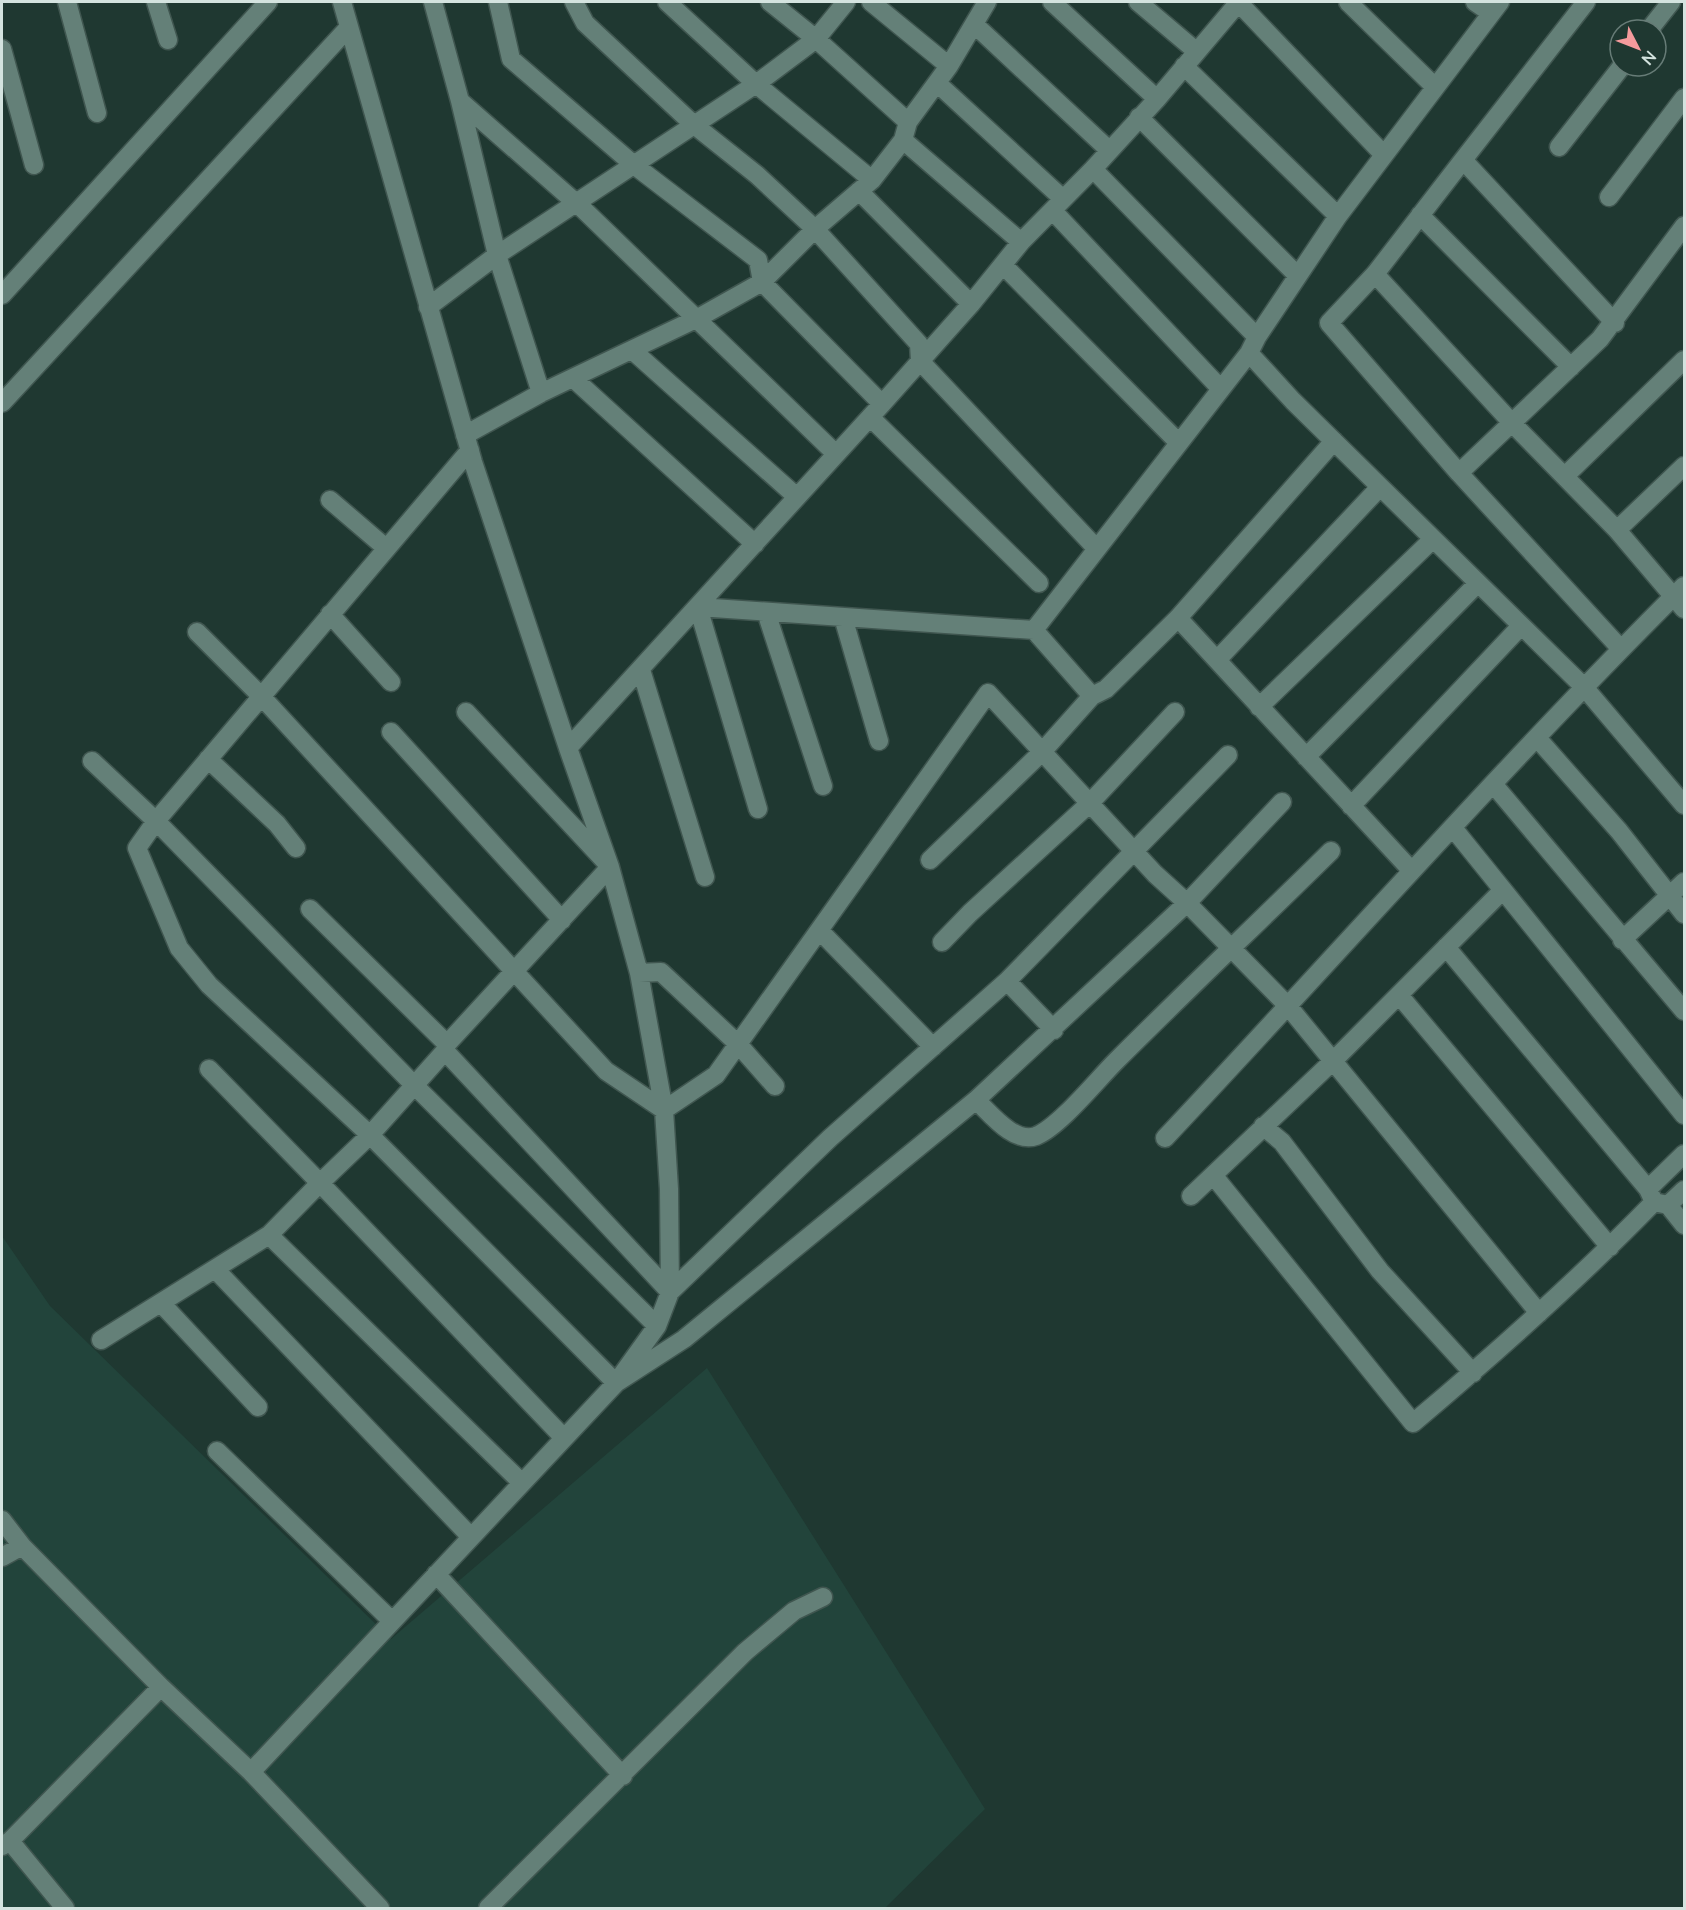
<svg xmlns="http://www.w3.org/2000/svg" width="1686" height="1910" viewBox="0 0 1686 1910" font-family="Lato,sans-serif">
  <rect width="100%" height="100%" fill="#1f3831"/>
  <path fill="#22443b" d="M2 1236 50 1306 391 1639 707 1368 985 1809 885 1908H2Z"/>
  <g fill="none" stroke-linecap="round" stroke-linejoin="round">
    <g stroke="#405650" stroke-width="21">
      <path id="minor" d="M67 2 97 113
        M156 2 168 40
        M342 2 473 462 568 748 882 404 971 304 1021 242 1093 169 1157 99 1239 2
        M433 2 460 101 583 209 836 454
        M498 2 511 59 634 165 758 260 762 282 882 404
        M574 2 585 23 693 124 757 175 815 229 919 344 920 361 1096 548
        M667 2 756 84 872 180
        M770 2 816 39 908 122
        M871 2 949 66
        M1052 2 1157 99
        M1138 2 1196 51
        M1238 2 1384 155
        M1348 2 1435 87
        M1475 2 1491 13
        M1500 2 1338 216 1257 337 1249 353 1293 401 1584 687 1684 805
        M1586 2 1463 160 1615 323
        M975 25 1109 150
        M1649 30 1671 2
        M2 49 34 165
        M1184 66 1338 216
        M937 83 1062 198
        M460 101 497 255 541 393
        M1139 117 1297 275
        M903 140 1021 242
        M1559 147 1622 66
        M1093 169 1257 337
        M859 191 971 304
        M1609 197 1684 98
        M1053 211 1220 388
        M1420 215 1571 367
        M1003 265 1178 442
        M1375 274 1512 423 1617 530 1684 609
        M2 295 268 2
        M428 307 497 255 756 84 816 39 846 2
        M632 350 797 497
        M573 378 755 544
        M2 403 349 27
        M870 417 1039 583
        M465 435 541 393 698 318 762 282 815 229 872 180 903 140 908 122 949 66 987 2
        M470 450 156 821 414 1085 657 1326
        M1459 473 1329 323 1375 274 1463 160
        M1565 476 1684 360
        M330 500 386 548
        M1617 530 1684 466
        M766 612 823 786
        M330 614 391 682
        M843 617 879 741
        M1178 618 1411 870
        M1034 630 1249 353
        M197 632 261 696 606 1071 664 1110 639 973 610 867 568 748
        M1621 649 1459 473 1600 339 1684 226
        M1217 660 1380 487
        M641 670 705 877
        M1259 707 1433 539
        M466 712 605 861
        M391 732 562 920
        M1538 739 1619 831 1684 914
        M1306 757 1478 583
        M208 759 277 824 296 848
        M92 761 156 821 137 848 179 948 209 985 370 1135 616 1383
        M1494 785 1684 1011
        M1282 802 1187 903 1288 1006 1539 1313
        M1351 806 1521 626
        M758 809 698 607 1034 630 1092 696
        M930 860 1042 752 1092 696 1106 689 1178 618 1334 441
        M1503 890 1684 1115
        M310 909 447 1044
        M820 931 933 1047
        M1622 940 1684 882
        M942 942 970 913 1089 804 1175 712
        M1446 947 1648 1189 1654 1202 1668 1205 1684 1190
        M639 973 661 972 738 1044 775 1086
        M1007 981 1228 755
        M1399 995 1610 1247
        M445 1051 670 1292 830 1138 1007 981 1054 1030
        M209 1069 320 1183 370 1135 445 1051 447 1044 610 867
        M976 1100C990 1113 1014 1144 1036 1136 1059 1127 1097 1080 1116 1061 1187 990 1260 921 1331 851
        M1263 1126 1282 1142 1380 1271 1473 1373
        M1165 1138C1338 954 1505 764 1684 586
        M1213 1175 1413 1423C1496 1353 1578 1280 1654 1202
        M1648 1189 1684 1154
        M1191 1196 1334 1060 1503 890 1453 828
        M1668 1205 1684 1225
        M269 1235 522 1483
        M215 1269 471 1537
        M161 1303 258 1407
        M101 1340 269 1235 320 1183 564 1438
        M217 1451 392 1621
        M2 1520 22 1546 161 1687 251 1772 380 1908
        M2 1557 22 1546
        M436 1574 623 1776
        M251 1772 616 1383 657 1326 670 1292 669 1189 664 1110 716 1075 988 693 1155 874 1187 903 976 1100 684 1339 616 1383
        M10 1841 161 1687
        M2 1846 10 1841 65 1908
        M488 1908 745 1652 794 1611 823 1597"/>
    </g>
    <use href="#minor" stroke="#648078" stroke-width="18"/>
  </g>
  <rect width="1686" height="1910" fill="none" stroke="#d4e3df" stroke-width="6"/>
  <g transform="translate(1638 48) rotate(132)"><circle r="28" fill="#1f3831" stroke="#677c77" stroke-width="1.5"/>
  <path d="M0-4.5L10 22L0 15L-10 22Z" fill="#f59b9d"/>
  <text y="-9" font-size="16" font-weight="bold" text-anchor="middle" fill="#d4e3df">N</text>
  </g>
</svg>
